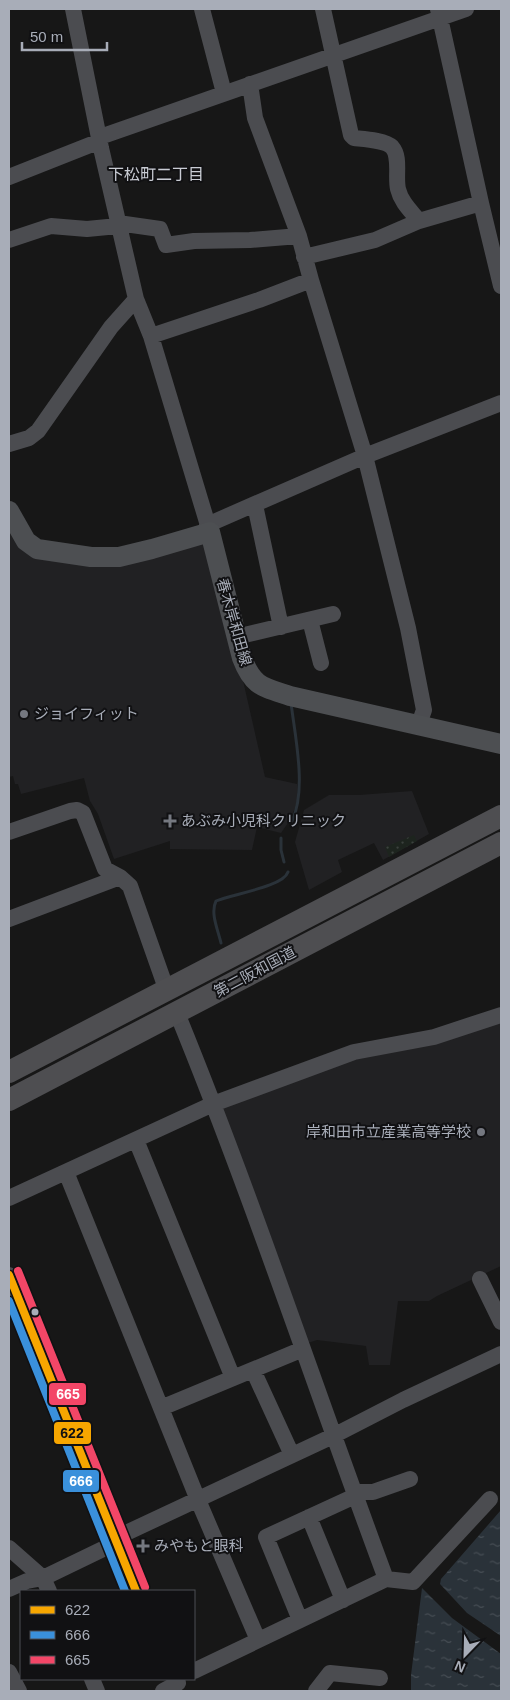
<svg xmlns="http://www.w3.org/2000/svg" width="510" height="1700" viewBox="0 0 510 1700" font-family="Arial,'Noto Sans JP',sans-serif">
  <defs>
    <pattern id="garden-dots" width="8" height="8" patternUnits="userSpaceOnUse" patternTransform="scale(1.25)"><rect width="8" height="8" fill="#1d241e"/><path d="M2 2h.1M6 6h.1" fill="none" stroke="#3b413d" stroke-width="1.8" stroke-linecap="round"/></pattern>
    <pattern id="water-ripples" width="26" height="14" patternUnits="userSpaceOnUse" patternTransform="scale(1.25)"><rect width="26" height="14" fill="#2a3239"/><path d="M2 4q2-2 4 0t4 0M15 11q2-2 4 0t4 0" fill="none" stroke="#464d54"/></pattern>
  </defs>
  <rect width="100%" height="100%" fill="#171717"/>
  <path fill="#212123" d="M13 531 36 553 203 541 239 663 265 777 297 784 298 797 295 808 290 820 281 833 257 827 252 850 170 849V841L114 859 98 814 90 801 84 778 21 794 18 784H15L13 776 9 777V534Z
    M412 791 429 834 383 860 374 843 338 860 342 872 309 890 295 842 304 810 329 795H359Z
    M501 1022V1266L437 1296 429 1301H398L390 1365H369L366 1346 317 1340 308 1343 221 1112 226 1104 364 1053Z"/>
  <path fill="url(#garden-dots)" d="M414 835 417 841 389 857 385 847Z"/>
  <path fill="url(#water-ripples)" d="M501 1510V1636L467 1613 440 1584 441 1579Z
    M422 1588 452 1618 501 1654V1691H411V1675Z"/>
  <g fill="none" stroke-linecap="round" stroke-linejoin="round">
    <path stroke="#2a3239" stroke-width="3" d="M291 703C295 736 307 790 292 821
      M281 838V850L284 862
      M221 943C218 930 210 913 216 901 232 894 283 887 288 872"/>
    <path stroke="#4b4c50" stroke-width="16" d="M73 9 101 148 136 299 151 336 210 532
      M202 9 224 93
      M323 9 351 135 354 138C363 139 385 140 392 147 401 157 395 176 398 189 401 202 411 211 419 221
      M438 9 481 203 501 286
      M250 84 255 118 299 236 311 280 365 456 408 628 424 710 419 724
      M100 137 466 9
      M9 177 100 141
      M118 223 160 229 166 245 194 241 250 240 299 236
      M9 240 51 226 87 229 118 226
      M304 257 375 240 419 221 481 203
      M151 336 259 300 311 280
      M9 444 29 438 38 431 111 327 136 299
      M255 505 281 627
      M207 525 365 456 501 403
      M310 620 321 663
      M236 637 333 614
      M9 832 70 811 77 810 83 813 105 869 120 877 130 886 167 991
      M9 919 120 877
      M177 1013C253 1199 316 1391 386 1579
      M136 1140 233 1378
      M66 1172 198 1500 258 1640
      M9 1198 213 1104 354 1052 434 1037 501 1015
      M9 1275 136 1591
      M480 1279 501 1322
      M253 1370 292 1455
      M161 1408 303 1349
      M354 1492H373L410 1479
      M309 1517 343 1600
      M9 1548 43 1578 49 1591
      M9 1589 27 1581 43 1578 103 1549 116 1542 126 1533 333 1436 403 1400 501 1354
      M300 1620 266 1537 355 1496
      M194 1671 386 1579 413 1582 490 1499
      M9 1672 19 1691
      M92 1679 97 1691
      M163 1691 178 1683
      M316 1691 330 1673 380 1678"/>
    <path stroke="#4d4f52" stroke-width="20" d="M9 511 26 541 37 549 91 557H119L152 549 210 532 242 658C253 687 263 687 290 696L501 744"/>
    <path stroke="#4e4e51" stroke-width="22" d="M9 1072 501 816
      M9 1100 501 843"/>
    <g stroke="#111113" stroke-width="11">
      <path id="bus-1" d="M9 1275 136 1591"/>
    </g>
    <g stroke="#111113" stroke-width="11">
      <path id="bus-2" d="M9 1301 125 1591"/>
    </g>
    <g stroke="#111113" stroke-width="11">
      <path id="bus-3" d="M18 1271 145 1587"/>
    </g>
    <use href="#bus-1" stroke="#f7a600" stroke-width="8"/>
    <use href="#bus-2" stroke="#3a90db" stroke-width="8"/>
    <use href="#bus-3" stroke="#f34667" stroke-width="8"/>
  </g>
  <g fill="#757880" stroke="#111113" stroke-width="2">
    <circle cx="24" cy="714" r="5"/>
    <path d="M167.5 813.5h5v5h5v5h-5v5h-5v-5h-5v-5h5z"/>
    <circle cx="481" cy="1132" r="5"/>
    <path d="M140.5 1538.5h5v5h5v5h-5v5h-5v-5h-5v-5h5z"/>
  </g>
  <circle fill="#a8adb8" stroke="#111113" stroke-width="2" cx="35" cy="1312" r="4.5"/>
  <g text-anchor="middle" stroke-width="4" stroke-linejoin="round" paint-order="stroke">
    <g font-size="15" fill="#a8adb8" stroke="#111113">
      <text transform="translate(234 622) rotate(74)" y="5">春木岸和田線</text>
      <text transform="translate(255 972) rotate(-28)" y="5">第二阪和国道</text>
    </g>
    <g font-size="15" fill="#a8adb8" stroke="#111113" text-anchor="start">
      <text x="34" y="719">ジョイフィット</text>
      <text x="181" y="826">あぶみ小児科クリニック</text>
      <text x="471" y="1137" text-anchor="end">岸和田市立産業高等学校</text>
      <text x="154" y="1551">みやもと眼科</text>
    </g>
    <g font-size="16" fill="#c9ccd4" stroke="#111113">
      <text x="156" y="180">下松町二丁目</text>
    </g>
  </g>
  <g stroke="#111113" stroke-width="2">
    <rect x="48" y="1382" width="39" height="24" rx="5" fill="#f34667"/>
    <rect x="53" y="1421" width="39" height="24" rx="5" fill="#f7a600"/>
    <rect x="62" y="1469" width="38" height="24" rx="5" fill="#3a90db"/>
  </g>
  <g font-size="14" text-anchor="middle" font-weight="bold" fill="#fff">
    <text x="68" y="1399">665</text>
    <text x="81" y="1486">666</text>
  </g>
  <g font-size="14" text-anchor="middle" font-weight="bold" fill="#111">
    <text x="72" y="1438">622</text>
  </g>
  <rect width="510" height="1700" fill="none" stroke="#a8adb8" stroke-width="20"/>
  <rect x="20" y="1590" width="175" height="90" fill="#111113" stroke="#4d4f55"/>
  <rect x="30" y="1606" width="25" height="8" fill="#f7a600" stroke="#4d4f55"/>
  <text x="65" y="1615" font-size="15" fill="#a8adb8">622</text>
  <rect x="30" y="1631" width="25" height="8" fill="#3a90db" stroke="#4d4f55"/>
  <text x="65" y="1640" font-size="15" fill="#a8adb8">666</text>
  <rect x="30" y="1656" width="25" height="8" fill="#f34667" stroke="#4d4f55"/>
  <text x="65" y="1665" font-size="15" fill="#a8adb8">665</text>
  <g transform="translate(465 1655) rotate(203)" stroke="#111113" stroke-width="4" paint-order="stroke">
  <path d="M0-4L9 19L0 12L-9 19Z" fill="#a8adb8"/>
  <text y="-8" font-size="14" font-weight="bold" text-anchor="middle" fill="#a8adb8">N</text>
  </g>
  <path d="M22 42v8h85v-8" fill="none" stroke="#a8adb8" stroke-width="2.5"/>
  <text x="30" y="42" font-size="15" fill="#a8adb8" stroke="#111113" stroke-width="4" paint-order="stroke">50 m</text>
</svg>
